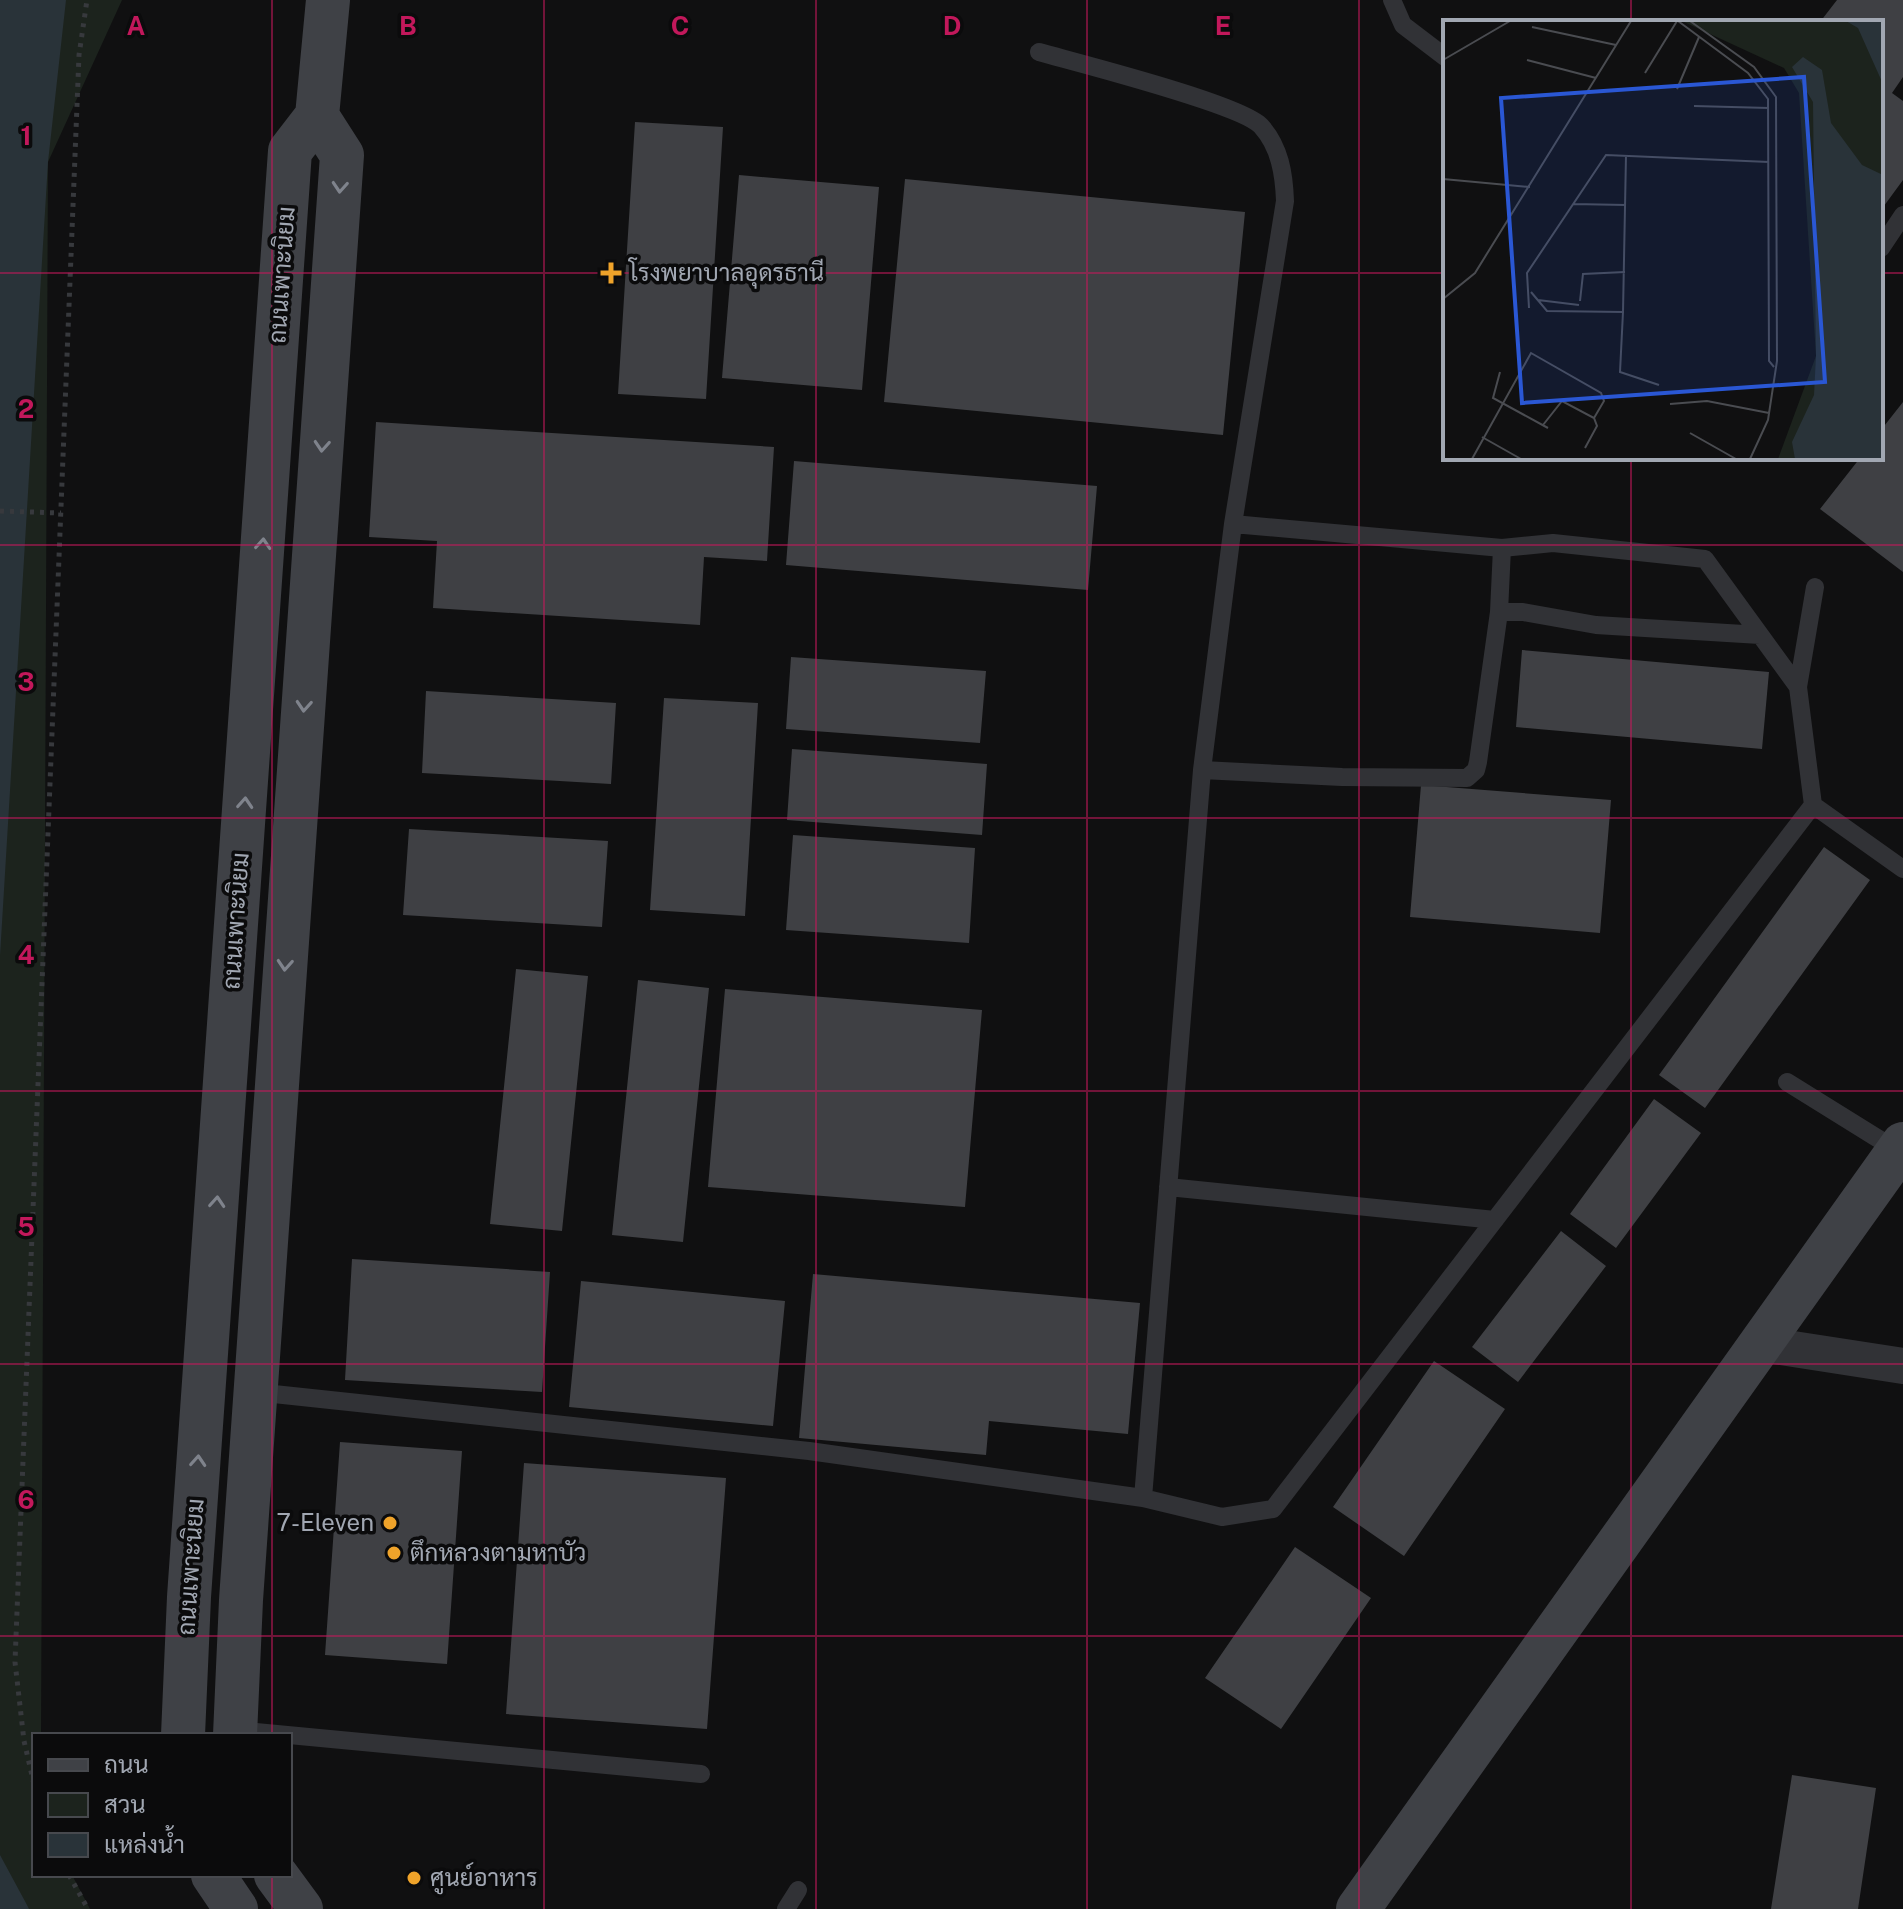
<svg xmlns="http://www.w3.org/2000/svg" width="1903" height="1909" viewBox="0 0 1903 1909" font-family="'Public Sans',Sarabun,sans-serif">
  <rect width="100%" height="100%" fill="#101011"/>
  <path fill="#1c231d" d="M0 0H122L48 162 41 1735H34V1875H72L90 1909H0Z"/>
  <path fill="#293339" d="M0 0H66L48 162 0 956Z
    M0 1855 27 1905 29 1909H0Z"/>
  <path fill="#3f4044" d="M1837 0H1903V77L1892 93 1903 101V180L1881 210V22H1820Z
    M635 122 723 127 706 399 618 394Z
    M739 175 879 187 862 390 722 378Z
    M905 179 1245 212 1223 435 884 402Z
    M1903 402V572L1820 509 1860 458H1881V430Z
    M376 422 774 447 767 561 704 557 700 625 433 608 437 541 369 537Z
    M794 461 1097 486 1088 590 786 565Z
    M1522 650 1769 672 1762 749 1516 727Z
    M791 657 986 671 980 743 786 729Z
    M426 691 616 703 611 784 422 773Z
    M664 698 758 703 745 916 650 910Z
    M792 749 987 764 982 835 787 820Z
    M1421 785 1611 800 1600 933 1410 917Z
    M409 829 608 841 602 927 403 915Z
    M793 835 975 848 969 943 786 930Z
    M1824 847 1870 880 1705 1108 1659 1075Z
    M516 969 588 976 562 1231 490 1224Z
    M638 980 709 988 683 1242 612 1235Z
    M725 989 982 1010 965 1207 708 1187Z
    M1654 1099 1701 1133 1616 1248 1570 1214Z
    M1561 1231 1606 1266 1518 1382 1472 1347Z
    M352 1259 550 1272 542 1392 345 1380Z
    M813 1274 1140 1303 1128 1434 989 1421 986 1455 799 1438Z
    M581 1281 785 1301 773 1426 569 1407Z
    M1434 1361 1505 1409 1404 1556 1333 1507Z
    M340 1442 462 1451 447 1664 325 1655Z
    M524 1463 726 1478 707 1729 506 1714Z
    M1295 1547 1371 1598 1281 1729 1205 1678Z
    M1792 1775 1876 1788 1858 1909H1771Z"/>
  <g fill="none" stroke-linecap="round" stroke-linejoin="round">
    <path stroke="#37393d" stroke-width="5" stroke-dasharray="4 6" stroke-linecap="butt" d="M0 511 61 513
      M34 1784 24 1741 15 1662 79 55 87 0
      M69 1875 88 1909"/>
    <path stroke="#313236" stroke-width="18" d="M1392 0 1403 25 1445 57
      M1039 52C1078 63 1241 104 1261 126 1280 147 1284 174 1285 201L1233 524
      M1881 248 1903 215
      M1502 548 1499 612H1523L1596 625 1760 635
      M1202 770 1342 777 1467 778 1476 770 1478 762 1499 612
      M1813 805 1903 869
      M1787 1082 1898 1151
      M1168 1187 1495 1220
      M255 1392 809 1451 1143 1498 1222 1517 1273 1509 1813 805 1798 687 1815 587
      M1143 1498 1202 770 1233 524 1502 548 1553 543 1705 559 1798 687
      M235 1730 701 1774
      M786 1909 798 1890"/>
    <path stroke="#313236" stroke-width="36" d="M1761 1344 1903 1366"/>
    <path stroke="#3f4146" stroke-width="44" d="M183 1735 189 1597 290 151 317 116 328 0
      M235 1735 241 1600 342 155 317 116
      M213 1875 236 1909
      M276 1875 301 1909
      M1358 1909 1903 1144"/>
  </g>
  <defs><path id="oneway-chevron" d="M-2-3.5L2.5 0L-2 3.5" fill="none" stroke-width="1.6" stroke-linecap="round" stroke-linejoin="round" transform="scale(2)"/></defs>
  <g stroke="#7f838c">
    <use href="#oneway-chevron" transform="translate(340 187) rotate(94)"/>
    <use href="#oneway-chevron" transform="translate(322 446) rotate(94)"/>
    <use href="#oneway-chevron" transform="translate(263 544) rotate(-86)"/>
    <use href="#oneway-chevron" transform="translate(304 706) rotate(94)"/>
    <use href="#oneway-chevron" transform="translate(245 803) rotate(-86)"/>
    <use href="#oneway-chevron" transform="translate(285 965) rotate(94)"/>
    <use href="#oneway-chevron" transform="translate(217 1202) rotate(-86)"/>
    <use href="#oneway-chevron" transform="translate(198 1461) rotate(-86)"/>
  </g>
  <path fill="none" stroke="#c2185b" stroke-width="2" stroke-opacity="0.55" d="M272 0V1735M544 0V1909M816 0V1909M1087 0V1909M1359 0V1909M1631 0V22M0 273H1445M1881 273H1903M1631 458V1909M0 545H1903M0 818H1903M0 1091H1903M0 1364H1903M0 1636H1903M272 1875V1909"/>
  <g fill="#efa32a" stroke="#0b0b0c" stroke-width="3">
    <path d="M607 261h8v8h8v8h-8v8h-8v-8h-8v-8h8z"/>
    <circle cx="390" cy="1523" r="8"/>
    <circle cx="394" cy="1553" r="8"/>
    <circle cx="414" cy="1878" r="8"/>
  </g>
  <g text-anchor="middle" stroke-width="7" stroke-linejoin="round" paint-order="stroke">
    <g font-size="24" fill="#a1a7b2" stroke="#0b0b0c" text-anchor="start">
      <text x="629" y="281">โรงพยาบาลอุดรธานี</text>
      <text x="374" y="1531" text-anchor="end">7-Eleven</text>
      <text x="410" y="1561">ตึกหลวงตามหาบัว</text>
      <text x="430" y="1886">ศูนย์อาหาร</text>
    </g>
    <g font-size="24" fill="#a1a7b2" stroke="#0b0b0c">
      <text transform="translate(282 275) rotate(-86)" y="8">ถนนเพาะนิยม</text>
      <text transform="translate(236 921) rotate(-86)" y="8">ถนนเพาะนิยม</text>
      <text transform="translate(191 1567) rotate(-86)" y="8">ถนนเพาะนิยม</text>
    </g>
  </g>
  <g transform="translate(1443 20)">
    <rect width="440" height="440" fill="#101011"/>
    <path d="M239 1H440V439H335L373 336 356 73 341 48Z" fill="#1c231d"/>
    <path d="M403 1H440V64L415 8ZM360 37 379 50 388 103 419 145 440 155V439H352L349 422 371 375 373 336 370 82 349 47Z" fill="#293339"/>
    <path fill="none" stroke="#4a4c51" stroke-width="2" d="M235 1 305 53 325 79 326 341 331 347M247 1 311 47 333 77 334 341 325 400 307 439M89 7 173 25M0 40 67 1M84 40 153 58M202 53 234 1M234 69 256 17M251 86 326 88M0 159 87 167M130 184 183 185M88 272 104 291 180 292 183 135M0 279 32 253 188 1M95 280 136 285M137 281 140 254 182 252M86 288 84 253 163 135 326 142M180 292 177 352 216 365M57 352 50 378 105 408M227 384 264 381 326 393M100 405 119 381 151 398 154 406 142 428M247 413 293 439M39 417 78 439M29 439 88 333 158 373 161 381 151 398"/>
    <path fill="#2a57d4" fill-opacity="0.15" stroke="#2a57d4" stroke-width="4" d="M361 57 382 362 79 383 58 78Z"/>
    <rect width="440" height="440" fill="none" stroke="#a1a7b2" stroke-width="4"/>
  </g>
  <g font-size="26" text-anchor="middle" font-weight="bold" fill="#c2185b" stroke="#0b0b0c" stroke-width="7" stroke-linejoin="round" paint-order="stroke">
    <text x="136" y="35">A</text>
    <text x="408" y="35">B</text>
    <text x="680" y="35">C</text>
    <text x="952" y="35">D</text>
    <text x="1223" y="35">E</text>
    <text x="26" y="145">1</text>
    <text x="26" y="418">2</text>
    <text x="26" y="691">3</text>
    <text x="26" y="964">4</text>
    <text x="26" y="1236">5</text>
    <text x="26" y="1509">6</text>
  </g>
  <rect x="32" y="1733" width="260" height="144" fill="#0b0b0c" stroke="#47494e" stroke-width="2"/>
  <rect x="48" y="1759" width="40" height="12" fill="#3f4146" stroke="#47494e" stroke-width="2"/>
  <text x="104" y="1773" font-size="24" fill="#a1a7b2">ถนน</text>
  <rect x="48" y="1793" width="40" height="24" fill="#1c231d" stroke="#47494e" stroke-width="2"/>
  <text x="104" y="1813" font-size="24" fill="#a1a7b2">สวน</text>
  <rect x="48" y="1833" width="40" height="24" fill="#293339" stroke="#47494e" stroke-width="2"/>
  <text x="104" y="1853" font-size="24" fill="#a1a7b2">แหล่งน้ำ</text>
</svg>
